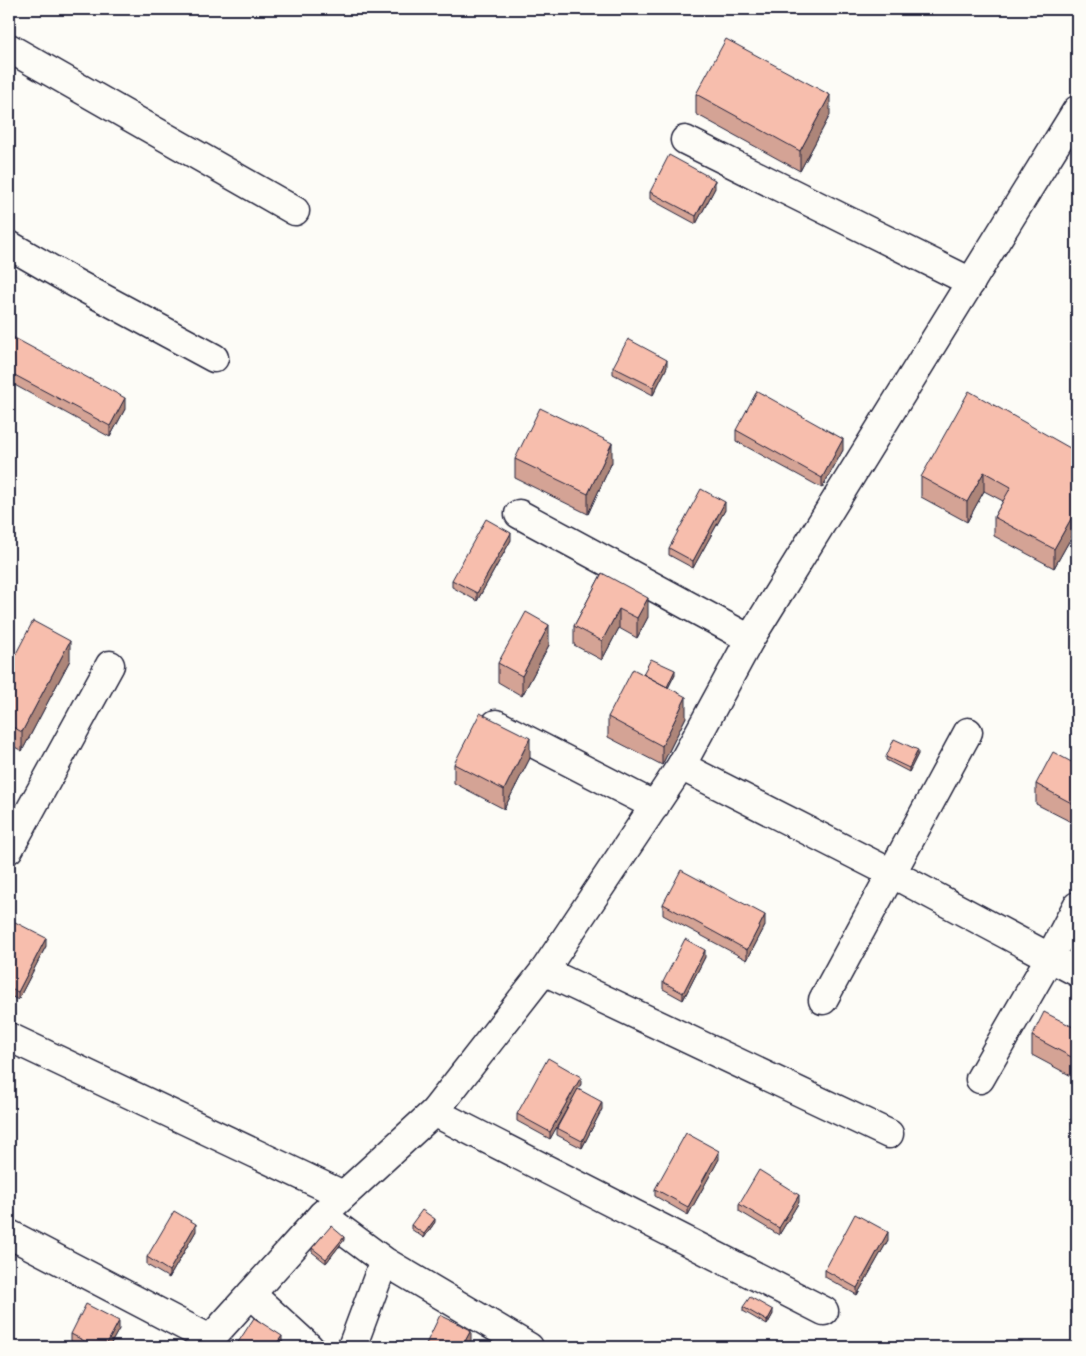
<svg xmlns="http://www.w3.org/2000/svg" width="1086" height="1356" viewBox="0 0 1086 1356" font-family="Mali,sans-serif">
  <rect width="100%" height="100%" fill="#fdfcf7"/>
  <filter id="ink" filterUnits="userSpaceOnUse"><feTurbulence type="fractalNoise" baseFrequency=".02" numOctaves="2"/><feDisplacementMap in="SourceGraphic" scale="10" xChannelSelector="R" yChannelSelector="G"/><feConvolveMatrix kernelMatrix="1 2 1 2 8 2 1 2 1" color-interpolation-filters="sRGB"/></filter>
  <g filter="url(#ink)">
    <g fill="none" stroke-linecap="round" stroke-linejoin="round">
      <g stroke="#22223b" stroke-width="31">
        <path id="minor" d="M9 48 295 211
          M685 140 971 282
          M9 245 73 282 214 358
          M519 514 750 639
          M496 724 655 806
          M681 766 891 873 1077 972
          M9 849 110 665
          M544 971 889 1134
          M823 1000 968 732
          M9 1037 343 1195
          M980 1079 1050 957 1077 906
          M434 1112 824 1311
          M322 1215 384 1261 529 1347
          M9 1234 210 1339
          M251 1294 309 1347
          M352 1347 384 1261"/>
      </g>
      <g stroke="#22223b" stroke-width="31">
        <path id="major" d="M203 1347 322 1215 434 1112 544 971 681 766 750 639 1077 110"/>
      </g>
      <use href="#minor" stroke="#fdfcf7" stroke-width="28"/>
      <use href="#major" stroke="#fdfcf7" stroke-width="28"/>
    </g>
    <path fill="#d4a395" stroke="#22223b" d="M696 94 830 115 800 171 696 114Z
      M715 188 696 224 650 199V192Z
      M9 335 125 409 110 437 9 382Z
      M613 367H667L653 395 613 374Z
      M736 430 843 450 822 488 736 441Z
      M1077 452V539L1072 536 1054 568 994 536V517L1003 501 984 491 967 522 921 497V477Z
      M515 459 612 462 588 514 515 478Z
      M725 510 693 568 669 555V548Z
      M511 540 477 601 452 587V580Z
      M602 573 648 617 637 638 619 628 602 660 574 645V626Z
      M549 645 522 696 498 682V663Z
      M70 660 22 751 9 744V667Z
      M643 674H675L668 688 686 717 662 765 608 737V717Z
      M918 754 909 772 886 760V757Z
      M530 758 504 809 454 783V764Z
      M1077 765V825L1036 804V784Z
      M663 904 765 926 747 960 663 915Z
      M9 930 46 946 18 1000 9 995Z
      M705 957 683 1000 663 989V982Z
      M1077 1029V1079L1032 1055V1036Z
      M581 1084 578 1089 602 1109 582 1148 557 1135V1128L568 1106 550 1139 517 1121V1114Z
      M719 1159 688 1215 655 1196V1189Z
      M799 1202 779 1235 739 1211V1204Z
      M435 1222 424 1238 411 1229V1225Z
      M196 1231 169 1278 147 1265V1257Z
      M344 1240 326 1263 312 1252V1248Z
      M888 1240 857 1295 825 1277V1270Z
      M743 1307 773 1314 767 1325 743 1311Z
      M119 1329 109 1347H82L71 1341V1334Z
      M426 1344 471 1347H426Z"/>
    <path fill="#ad8579" stroke="#22223b" d="M830 95V115L800 171V151Z
      M715 180V188L696 224V216Z
      M667 360V367L653 395V387Z
      M125 398V409L110 437V426Z
      M843 439V450L822 488V478Z
      M612 443V462L588 514V494Z
      M11 461V468L9 472V465Z
      M984 472V491L967 522V502Z
      M725 502V510L693 568V561Z
      M1072 517V536L1054 568V549Z
      M511 533V540L477 601V593Z
      M648 598V617L637 638V618Z
      M619 609V628L602 660V641Z
      M549 625V645L522 696V676Z
      M70 641V660L22 751V732Z
      M675 670V674L666 692V688Z
      M686 697V717L662 765V746Z
      M530 738V758L504 809V790Z
      M918 750V754L909 772V768Z
      M765 915V926L747 960V950Z
      M46 938V946L18 1000V992Z
      M705 950V957L683 1000V993Z
      M581 1077V1084L550 1139V1132Z
      M602 1102V1109L582 1148V1141Z
      M719 1151V1159L688 1215V1207Z
      M799 1195V1202L779 1235V1228Z
      M435 1219V1222L424 1238V1234Z
      M196 1224V1231L169 1278V1271Z
      M888 1232V1240L857 1295V1288Z
      M344 1237V1240L326 1263V1259Z
      M773 1310V1314L767 1325V1321Z
      M119 1321V1329L109 1347H105Z
      M471 1330V1347H462Z
      M282 1336V1343L279 1347H274Z"/>
    <path fill="#f7bead" stroke="#22223b" d="M726 39 830 95 800 151 696 94Z
      M669 155 715 180 696 216 650 192Z
      M9 335 125 398 110 426 9 372Z
      M628 339 667 360 653 387 613 367Z
      M757 391 843 439 822 478 736 430Z
      M969 391 1077 452V520L1072 517 1054 549 994 517 1011 487 984 472 967 502 921 477Z
      M540 408 612 443 588 494 515 459Z
      M701 489 725 502 693 561 669 548Z
      M486 519 511 533 477 593 452 580Z
      M602 573 648 598 637 618 619 609 602 641 574 626Z
      M526 612 549 625 522 676 498 663Z
      M33 621 70 641 22 732 9 725V667Z
      M651 659 675 670 667 687 643 674Z
      M633 669 686 697 662 746 608 717Z
      M480 713 530 738 504 790 454 764Z
      M894 739 918 750 909 768 886 757Z
      M1053 752 1077 765V806L1036 784Z
      M681 870 765 915 747 950 663 904Z
      M13 921 46 938 18 992 9 988V930Z
      M685 939 705 950 683 993 663 982Z
      M1044 1012 1077 1029V1060L1032 1036Z
      M548 1058 581 1077 550 1132 517 1114Z
      M578 1089 602 1102 582 1141 557 1128Z
      M686 1133 719 1151 688 1207 655 1189Z
      M759 1170 799 1195 779 1228 739 1204Z
      M422 1210 435 1219 424 1234 411 1225Z
      M174 1211 196 1224 169 1271 147 1257Z
      M855 1214 888 1232 857 1288 825 1270Z
      M331 1226 344 1237 326 1259 312 1248Z
      M750 1297 773 1310 767 1321 743 1307Z
      M86 1304 119 1321 105 1347H96L71 1334Z
      M440 1315 471 1330 462 1347H434L426 1344Z
      M254 1318 282 1336 274 1347H235Z
      M66 1344 73 1347H64Z"/>
  </g>
  <rect width="1086" height="1356" fill="none" stroke="#fdfcf7" stroke-width="30"/>
  <rect x="15" y="15" width="1056" height="1326" fill="none" stroke="#22223b" stroke-width="2" filter="url(#ink)"/>
</svg>
